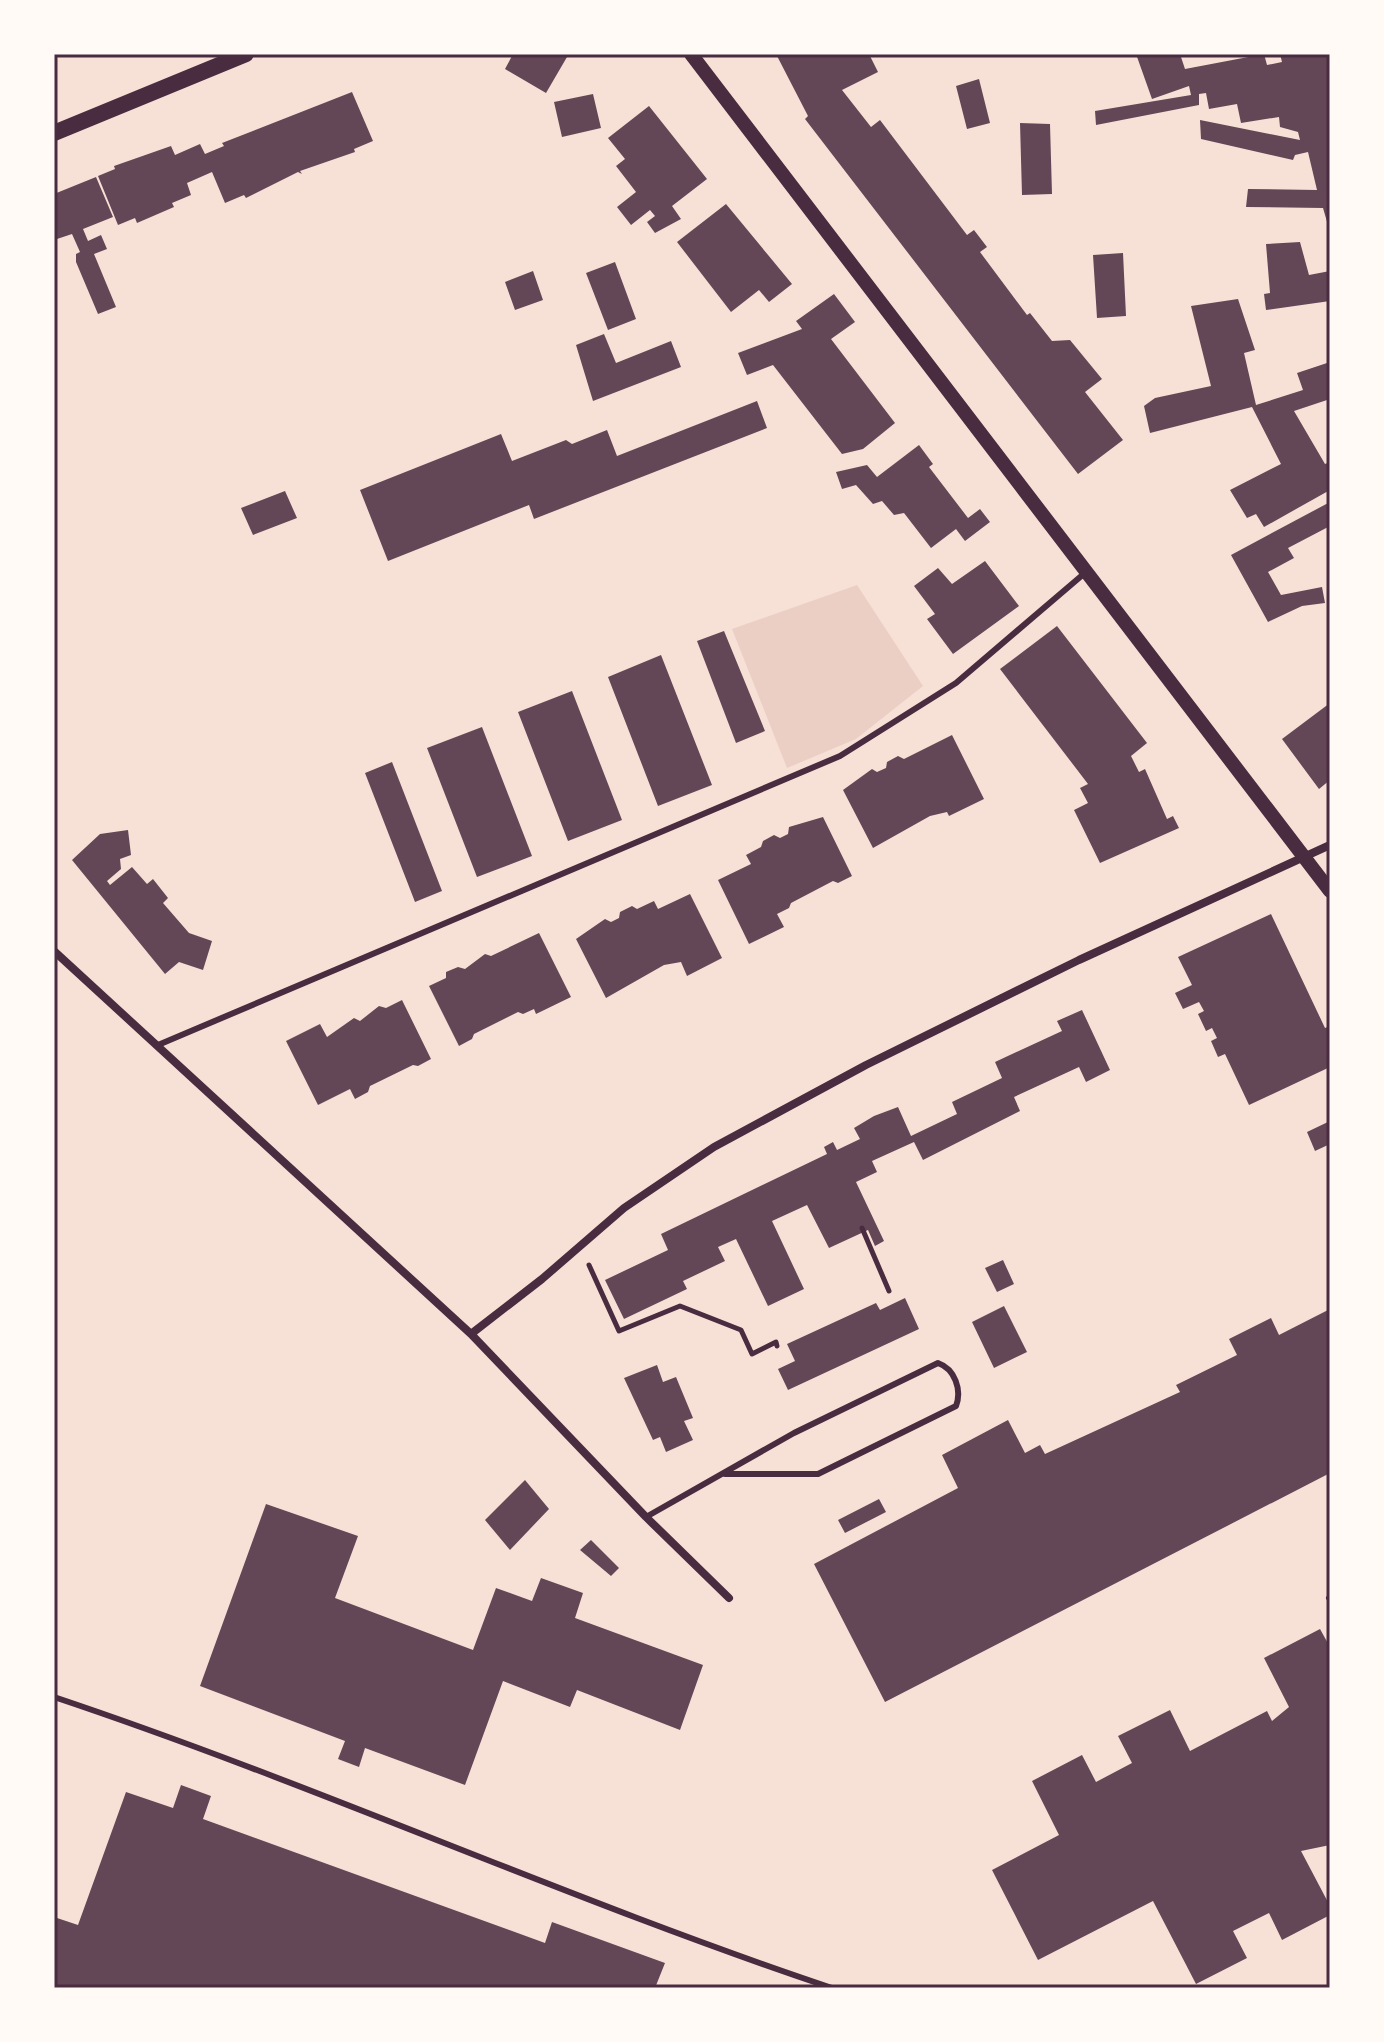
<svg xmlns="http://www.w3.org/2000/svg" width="1384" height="2042" viewBox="0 0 1384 2042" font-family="'Roboto Serif',serif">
  <rect width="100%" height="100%" fill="#f7e1d7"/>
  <path fill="#ebcfc5" d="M857 585 923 686 856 739 787 768 732 629Z"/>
  <path fill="#644757" d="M513 54H563L567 57 546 93 505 69Z
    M776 54H869L878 72 842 90 871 127 880 120 967 235 974 230 987 247 980 252 1027 315 1030 313 1052 341 1070 340 1102 379 1085 392 1123 440 1078 474 805 119 808 116Z
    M1136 54H1180L1185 69 1264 54 1267 65 1282 62 1280 54H1330V232L1323 208 1246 207 1248 189 1317 190 1308 152 1295 155 1293 160 1201 139 1200 120 1300 140 1298 132 1280 127 1279 117 1241 123 1237 104 1209 109 1206 93 1199 94V105L1096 125 1095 111 1191 95 1189 86 1152 99Z
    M979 79 990 123 967 129 956 86Z
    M352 92 373 141 354 149 355 152 300 171 302 174 298 172 246 198 244 195 225 203 212 172 187 183 191 195 172 203 174 207 137 223 135 218 118 225 98 176 115 169 114 166 171 146 175 155 200 144 205 154 224 146 222 143Z
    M593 94 601 128 562 137 554 102Z
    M649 106 707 179 672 206 681 219 655 233 647 222 655 216 650 210 631 225 617 207 636 192 616 166 625 159 608 138Z
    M1020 123 1050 124 1052 194 1022 195Z
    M96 177 113 217 83 229 88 241 101 235 107 249 94 254 116 307 98 314 76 262V254L80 252 72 234 54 240V194Z
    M726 204 792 284 769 302 759 290 731 312 677 242Z
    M1300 242 1309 275 1330 271V301L1266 310 1264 294 1270 293 1266 244Z
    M1123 253 1126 316 1097 318 1093 255Z
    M615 262 636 319 608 330 586 273Z
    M533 271 543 300 515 310 505 282Z
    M834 294 855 322 831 339 895 423 863 449 842 454 773 365 747 375 738 353 802 329 796 321Z
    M1238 299 1255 350 1244 353 1256 405 1303 390 1297 373 1330 362V399L1294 411 1325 464 1330 462V490L1264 527 1256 514 1247 518 1230 490 1281 464 1252 407 1150 433 1144 406 1155 398 1211 386 1191 306Z
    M604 334 616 363 671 341 681 367 593 401 576 345Z
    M757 401 767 428 534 519 529 505 388 561 360 490 501 434 512 461 566 440 572 444 607 430 617 456Z
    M919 445 933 464 929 467 968 518 980 509 990 522 965 541 956 529 931 548 904 513 894 515 882 501 873 504 856 485 842 489 836 472 867 465 877 477Z
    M285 491 297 518 253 535 241 508Z
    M1330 502V526L1288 548 1294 558 1268 572 1281 595 1322 587 1325 603 1302 606 1268 622 1231 555Z
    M985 561 1019 606 953 654 927 619 935 614 914 586 938 568 952 584Z
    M1057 626 1147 743 1131 756 1139 772 1145 769 1167 819 1173 816 1179 828 1100 863 1074 810 1088 803 1080 788 1088 784 1000 669Z
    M724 631 765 731 736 743 697 641Z
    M661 655 712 785 658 806 608 677Z
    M572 691 622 820 568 841 518 712Z
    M1330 703V780L1319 789 1282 739Z
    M482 727 532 856 477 877 427 748Z
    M952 735 984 799 949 816 947 812 930 816 873 848 843 790 872 769 877 772 886 768 887 762 898 756 904 759Z
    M392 762 442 891 415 902 365 773Z
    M823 817 852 876 838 883 833 881 791 903 789 908 777 914 784 927 749 944 718 880 751 864 746 855 761 847 763 841 774 835 780 838 788 834 789 827Z
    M128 830 131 855 120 859 121 869 107 881 110 885 132 867 147 884 153 879 168 898 163 903 189 933 212 941 203 970 179 962 165 974 72 860 100 834Z
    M690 894 722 958 687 976 681 962 664 965 606 998 576 939 605 919 611 922 619 918 620 912 632 906 637 909 654 901 658 909Z
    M1271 914 1325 1028 1330 1026V1067L1249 1105 1225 1054 1218 1057 1211 1041 1217 1038 1212 1028 1206 1031 1198 1014 1204 1011 1199 1002 1183 1009 1175 993 1192 985 1178 957Z
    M539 933 571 997 536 1014 534 1009 523 1014 518 1012 474 1034 472 1039 459 1046 429 986 446 978V972L458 967 465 969 485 954 491 956Z
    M402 1000 431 1059 418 1066 413 1065 370 1086 368 1092 355 1099 350 1089 318 1105 286 1041 320 1024 327 1037 354 1018 360 1021 379 1006 386 1008Z
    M1082 1010 1110 1070 1086 1082 1079 1067 1014 1097 1020 1111 923 1160 914 1142 872 1161 877 1172 856 1182 884 1241 875 1246 868 1230 829 1248 807 1205 772 1221 804 1289 768 1306 736 1239 718 1247 725 1261 683 1281 687 1289 624 1319 605 1280 668 1250 661 1234 827 1154 824 1147 833 1142 837 1150 860 1139 854 1128 874 1116 898 1107 911 1136 957 1114 952 1102 1002 1078 995 1062 1062 1031 1057 1021Z
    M1330 1121V1144L1315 1151 1307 1132Z
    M1003 1260 1014 1284 997 1292 985 1268Z
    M905 1298 919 1329 788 1390 778 1369 795 1361 787 1344 876 1303 880 1310Z
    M1004 1306 1027 1352 994 1368 972 1322Z
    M1330 1309V1473L885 1702 814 1564 958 1488 942 1455 1008 1420 1025 1453 1040 1445 1045 1454 1180 1392 1176 1385 1237 1355 1229 1339 1271 1318 1279 1335Z
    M657 1365 663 1382 676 1377 693 1418 684 1421 693 1440 666 1452 660 1437 653 1440 624 1378Z
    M525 1480 549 1509 510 1550 485 1520Z
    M879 1499 886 1512 845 1533 838 1520Z
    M266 1504 358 1536 335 1598 473 1650 496 1588 532 1601 541 1578 583 1593 575 1618 703 1665 680 1730 577 1690 570 1707 503 1681 465 1785 365 1748 359 1767 338 1759 345 1741 200 1686Z
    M591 1540 619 1568 611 1576 580 1550Z
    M1320 1629 1330 1647V1845L1301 1851 1330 1906V1915L1282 1940 1269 1913 1233 1931 1247 1958 1196 1984 1153 1901 1038 1960 992 1870 1059 1835 1032 1781 1082 1755 1096 1782 1132 1763 1118 1736 1170 1710 1190 1751 1267 1711 1272 1721 1289 1707 1264 1658Z
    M181 1785 211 1796 203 1819 545 1943 552 1922 665 1963 655 1988H54V1917L78 1925 126 1792 173 1808Z"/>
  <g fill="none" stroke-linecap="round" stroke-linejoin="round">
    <path stroke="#4a2c40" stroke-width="5" d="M862 1228 889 1291
      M589 1265 619 1331 680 1306 741 1330 752 1354 776 1342 777 1346"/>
    <path stroke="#4a2c40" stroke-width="6" d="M158 1045 840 756 956 683 1086 572
      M646 1517 794 1433 938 1363C955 1369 962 1390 956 1406L818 1474H725
      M1329 1598 1330 1599
      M54 1697C317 1785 569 1900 832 1988"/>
    <path stroke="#4a2c40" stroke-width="8" d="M54 951 471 1334 646 1517 729 1598
      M471 1334 542 1279 624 1208 714 1147 866 1065 1079 960 1330 845"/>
    <path stroke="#4a2c40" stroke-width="14" d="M691 54 1330 891"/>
    <path stroke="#4a2c40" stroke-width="16" d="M54 133 246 54"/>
  </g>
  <rect width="1384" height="2042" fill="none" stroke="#fffaf5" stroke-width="112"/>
  <rect x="56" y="56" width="1272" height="1930" fill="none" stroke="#4a2c40" stroke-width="3"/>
</svg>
